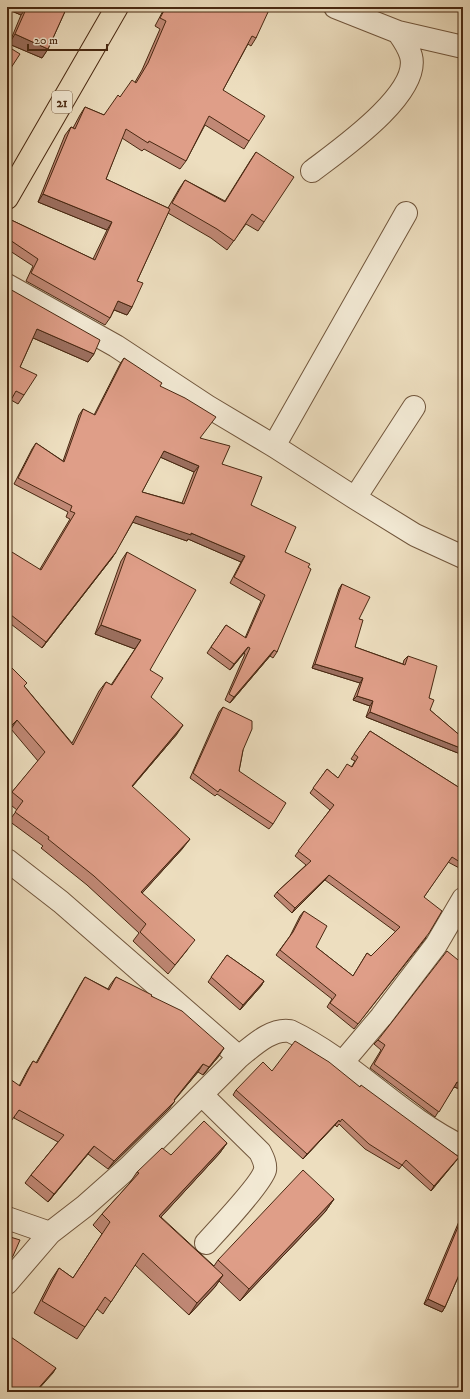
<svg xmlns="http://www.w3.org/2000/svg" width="470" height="1399" viewBox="0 0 470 1399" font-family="'IM FELL DW Pica',serif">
  <rect width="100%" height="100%" fill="#eddebf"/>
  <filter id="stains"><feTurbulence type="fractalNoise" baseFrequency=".005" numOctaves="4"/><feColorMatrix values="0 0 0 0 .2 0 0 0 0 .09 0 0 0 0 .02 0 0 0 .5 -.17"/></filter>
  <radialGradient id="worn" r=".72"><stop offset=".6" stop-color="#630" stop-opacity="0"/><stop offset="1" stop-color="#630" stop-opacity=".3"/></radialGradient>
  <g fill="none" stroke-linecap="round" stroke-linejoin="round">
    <g stroke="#71563c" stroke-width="24">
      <path id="street" d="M335 7 398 32 463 47
        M312 171C338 151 421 94 411 56 409 48 403 39 398 32
        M7 285 116 346 207 406 274 446 355 498 415 535 463 557
        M274 446 406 213
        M355 498 414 407
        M7 860 61 902 239 1057C253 1046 271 1028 290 1031 353 1061 400 1117 463 1147
        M342 1063 381 1017 436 945 463 899
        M202 1095 260 1152C263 1158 266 1164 265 1170 262 1183 218 1230 206 1243
        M7 1218 50 1233
        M7 1283 50 1233 85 1206 129 1167 239 1057"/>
    </g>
    <g stroke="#482811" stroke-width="24">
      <path id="highway" d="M7 198 117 7"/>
    </g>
    <use href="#street" stroke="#f3ead5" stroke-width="22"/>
    <use href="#highway" stroke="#eddebf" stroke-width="22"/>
  </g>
  <path fill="#c08875" stroke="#482811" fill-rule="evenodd" d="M7 7H67L48 49 42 58 9 44 21 15 7 9Z
    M165 7H264L256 38 251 46 248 44 223 90 249 141 244 149 205 125 186 161 180 169 144 149 142 151 122 138 106 179 168 208 179 189 185 180 225 201 250 161 256 152 264 222 258 231 246 224 227 250 211 238 168 213 137 281 132 307 127 315 114 310 110 318 105 325 26 281 33 266 7 249V218L93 259 107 230 38 202 65 135 71 127 73 128 80 115 85 107 104 115 120 97 135 82 142 70 160 29 155 26Z
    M8 288 94 354 88 362 33 338 20 367 24 395 18 404 11 400 7 407V290Z
    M124 358 160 386 201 438 222 464 285 552 277 652 273 658 270 656 230 703 225 700 245 654 244 653 230 670 207 653 226 625 245 638 261 601 230 583 241 562 188 539 187 541 133 522 112 558 42 648 7 621 40 569 70 519 66 517 68 512 14 484 32 449 36 443 63 461 79 415 83 409 94 415 120 364ZM160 457 194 472 182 503 142 492Z
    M127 552 150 670 151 697 177 734 132 787 183 848 142 893 188 949 168 974 133 941 139 933 87 885 41 848 43 846 9 821 17 810 7 802V800L12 792 38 761 11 729 7 733V663L25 687 72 743 99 691 106 682 111 685 135 649 95 634 121 561Z
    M342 584 359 619 355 647 403 664 404 660 408 656 429 698 430 710 463 738V755L366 717 370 706 353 700 360 683 312 668 339 589Z
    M463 616V625L460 623Z
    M223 707 243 750 239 771 273 824 269 829 217 794 215 796 190 778 219 712Z
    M370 731 463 790V870L448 862 424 897 426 938 354 1029 327 1007 332 999 276 955 290 936 300 916 304 911 316 947 353 976 367 953 371 956 396 932 325 880 292 913 274 896 277 892 306 865 295 856 330 810 310 793 327 769 338 778 352 766 355 761 351 759Z
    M227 955 264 981 261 986 240 1010 208 982Z
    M85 977 108 989 110 985 116 977 151 996 219 1056 203 1075 198 1072 174 1100 169 1109 108 1169 88 1154 48 1202 25 1183 31 1175 58 1142 14 1118 19 1086 28 1069 33 1061 36 1063 80 985Z
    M378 1040 463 1090 454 1087 435 1117 370 1068 381 1050 374 1044Z
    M272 1071 360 1087 459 1157 431 1191 402 1165 399 1169 365 1149 339 1124 337 1127 335 1125 303 1159 233 1095 236 1090Z
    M227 1143 219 1154 161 1217 214 1266 218 1260 334 1199 325 1212 240 1301 219 1281 215 1287 189 1315 135 1265 103 1314 97 1309 77 1339 34 1313 51 1280 59 1268 73 1278 102 1234 93 1225 102 1214 129 1184 137 1172 171 1155Z
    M463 1212V1275L460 1273 445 1307 442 1312 424 1304Z"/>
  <path fill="#9c6f5f" stroke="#482811" d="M7 7H27L21 15 7 9Z
    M15 34 48 49 42 58 9 44Z
    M43 194 112 222 107 230 38 202Z
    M118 301 132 307 127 315 112 309Z
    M37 329 94 354 88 362 31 337Z
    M164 451 199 466 194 472 160 457Z
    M136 516 191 533 245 556 241 562 188 539 187 541 132 522Z
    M116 552 112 558 42 648 46 642Z
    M101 625 141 640 135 649 95 634Z
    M248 647 244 653 230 670 234 664Z
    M274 650 270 656 230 703 234 697Z
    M315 664 363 678 360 683 312 668Z
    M357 696 373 701 370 706 353 700Z
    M370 712 463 749V755L366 717Z
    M17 720 11 729 7 733V730Z
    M183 725 177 734 125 795 132 786Z
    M190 839 183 848 135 901 141 892Z
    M329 875 325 880 292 913 295 908Z
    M264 981 261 986 240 1010 243 1005Z
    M224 1048 219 1056 203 1075 209 1067Z
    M203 1064 198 1072 168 1108 174 1100Z
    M457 1082 463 1084V1090L454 1087Z
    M175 1101 169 1109 108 1169 114 1161Z
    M339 1120 335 1125 303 1159 307 1154Z
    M227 1143 219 1154 151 1228 159 1216Z
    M94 1146 88 1154 48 1202 54 1194Z
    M459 1157 456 1161 431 1191 434 1186Z
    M334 1199 325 1212 240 1301 249 1289Z
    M462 1268H463V1275L459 1273Z
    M223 1275 215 1287 189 1315 197 1303Z
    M428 1299 445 1307 442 1312 424 1304Z
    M56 1368 53 1373 36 1392H35Z"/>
  <path fill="#df9e88" stroke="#482811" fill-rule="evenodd" d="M27 7H67L48 49 15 34Z
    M166 7H264L269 10 256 38 252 36 223 90 265 116 249 141 209 116 186 161 149 141 148 143 126 129 106 179 170 209 137 281 143 283 132 307 118 301 110 318 31 273 38 259 7 238V218L95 260 112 222 43 194 71 127 75 129 85 107 104 115 118 95 120 97 132 80 136 83 148 63 166 21 160 18Z
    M7 46 20 54 7 74Z
    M256 152 294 177 264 222 252 214 234 241 217 229 172 203 185 180 225 202Z
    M8 288 100 340 94 354 37 329 20 367 37 375 24 395 16 391 7 407V292Z
    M124 358 162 383 160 386 185 398 216 417 200 438 230 446 222 464 262 477 251 505 296 527 285 552 310 564 308 567 311 569 277 652 274 650 234 697 229 694 250 648 248 647 234 664 211 647 226 625 246 638 265 595 234 577 245 556 191 533V535L136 516 116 552 46 642 11 615 7 621V549L41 570 75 513 70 511 72 506 18 478 36 443 64 462 83 409 95 415ZM164 451 199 466 184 504 142 492Z
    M127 552 196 590 150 670 163 678 151 697 183 725 132 786 190 839 141 892 195 940 175 965 140 932 146 924 94 876 48 839 49 837 15 812 23 801 12 792 45 752 17 720 7 730V663L27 683 24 686 73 745 106 682 112 685 141 640 101 625Z
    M342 584 370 597 359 619 363 620 355 647 405 665 408 656 437 666 429 698 434 700 430 710 463 738V749L370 712 373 701 357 696 363 678 315 664Z
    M223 707 252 721V729L243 750 239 771 286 803 273 824 220 789 218 792 193 773Z
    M370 731 463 790V864L452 857 424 897 442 911 429 933 358 1024 330 1003 336 995 280 950 293 932 304 911 327 926 316 947 353 976 367 953 371 956 400 927 329 875 295 908 277 892 311 861 298 851 334 805 313 788 327 769 338 778 347 764 352 767 358 757 354 754Z
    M447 951 463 964V1084L457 1082 439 1112 374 1064 385 1045 378 1040Z
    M227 955 264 981 243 1005 211 977Z
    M85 977 109 990 116 977 152 995 151 996 182 1011 224 1048 209 1067 203 1064 174 1100 175 1101 114 1161 94 1146 54 1194 31 1175 64 1135 19 1110 7 1127V1077L20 1086 33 1061 37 1063Z
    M295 1041 329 1062 360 1087 361 1085 459 1157 434 1186 406 1160 402 1165 369 1144 342 1119 340 1122 339 1120 307 1154 236 1090 263 1062 272 1071Z
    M204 1121 227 1143 159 1216 223 1275 197 1303 143 1253 111 1302 105 1297 85 1327 42 1301 59 1268 73 1278 110 1222 102 1214 139 1173 137 1172 162 1148 171 1155Z
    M303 1170 334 1199 249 1289 218 1260Z
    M463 1215V1268H462L445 1307 428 1299Z
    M7 1236 20 1240 13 1256 7 1264Z
    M8 1335 56 1368 36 1391 35 1392H7V1337Z"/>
  <g text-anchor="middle" stroke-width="3" stroke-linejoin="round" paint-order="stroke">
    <rect fill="#f3ead5" stroke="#7b624c" stroke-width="1" x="52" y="91" width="20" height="22" rx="3"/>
    <g font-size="13" font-weight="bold" fill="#482811">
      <text x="62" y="107">21</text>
    </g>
  </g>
  <rect width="470" height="1399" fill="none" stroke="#eddebf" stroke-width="24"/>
  <rect x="8" y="8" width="454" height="1383" fill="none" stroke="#482811" stroke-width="2"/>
  <rect x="12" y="12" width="446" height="1375" fill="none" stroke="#482811"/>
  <path d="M28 44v6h79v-6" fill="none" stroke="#482811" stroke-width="2"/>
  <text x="34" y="44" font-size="12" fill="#482811" stroke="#f3ead5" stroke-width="3" paint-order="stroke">20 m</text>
  <rect width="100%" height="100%" filter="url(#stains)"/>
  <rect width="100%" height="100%" fill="url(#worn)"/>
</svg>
